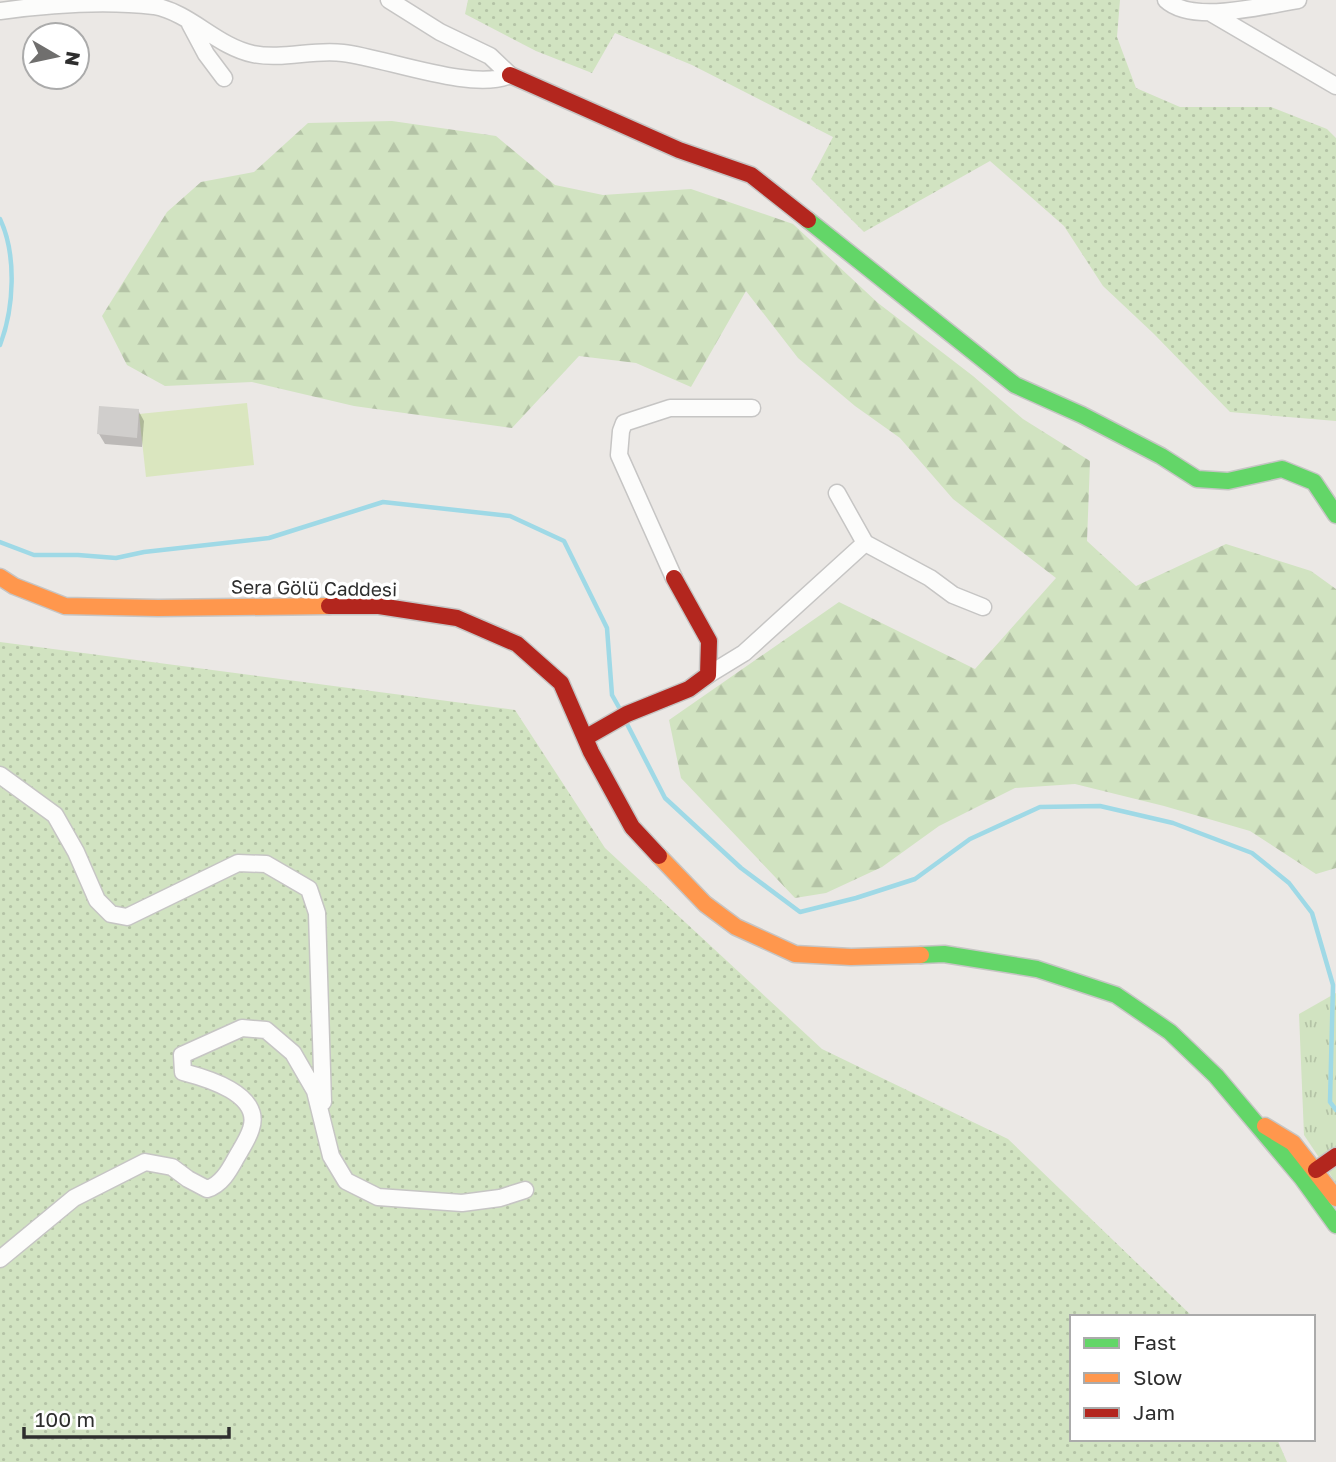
<svg xmlns="http://www.w3.org/2000/svg" width="1336" height="1462" viewBox="0 0 1336 1462" font-family="'Golos Text',sans-serif">
  <defs>
    <pattern id="grass-dots" width="8" height="8" patternUnits="userSpaceOnUse" patternTransform="scale(1.75)"><rect width="8" height="8" fill="#d1e3c1"/><path d="M2 2h.1M6 6h.1" fill="none" stroke="#b4c3a6" stroke-width="1.8" stroke-linecap="round"/></pattern>
    <pattern id="forest-firs" width="22" height="20" patternUnits="userSpaceOnUse" patternTransform="scale(1.75)"><rect width="22" height="20" fill="#d1e3c1"/><path d="M5 1l3.5 6h-7zM16 11l3.5 6h-7z" fill="#b4c3a6"/></pattern>
    <pattern id="park-tufts" width="24" height="20" patternUnits="userSpaceOnUse" patternTransform="scale(1.75)"><rect width="24" height="20" fill="#d1e3c1"/><path d="M3 7l-1-3M5 7V3M7 7l1-3M15 17l-1-3M17 17v-4M19 17l1-3" fill="none" stroke="#b4c3a6"/></pattern>
  </defs>
  <rect width="100%" height="100%" fill="#ebe8e5"/>
  <path fill="url(#grass-dots)" d="M468 0H1120L1117 37 1136 88 1180 107H1271L1327 129 1336 138V421L1230 412 1154 334 1103 286 1064 226 990 161 864 232 811 179 833 137 692 65 615 33 592 73 536 51 465 14Z
    M0 642 515 710 605 848 822 1049 1008 1139 1193 1317H1072V1439H1277L1287 1462H0Z"/>
  <path fill="url(#forest-firs)" d="M392 121 496 136 555 185 603 195 691 189 793 224 878 303 973 376 1023 419 1090 461 1087 541 1136 586 1226 544 1311 571 1336 589V868L1316 874 1250 831 1164 806 1075 784 1015 788 939 826 882 867 826 893 795 898 681 778 669 720 839 602 975 669 1056 578 953 499 900 438 855 406 798 358 746 291 691 387 636 363 579 356 512 428 354 406 252 382 165 386 127 365 102 316 167 212 201 182 254 172 308 123Z"/>
  <path fill="url(#park-tufts)" d="M1336 993V1183L1304 1135 1299 1014Z"/>
  <path fill="#dae6bf" d="M247 403 254 465 146 477 139 414Z"/>
  <path fill="#0003" d="M138 410 144 421 142 447 105 444 99 434Z"/>
  <g fill="none" stroke-linecap="round" stroke-linejoin="round">
    <path stroke="#9fd9e6" stroke-width="4.5" d="M0 219C17 255 14 309 0 345
      M0 542 34 555H78L116 558 144 552 269 538 383 502 510 516 564 541 607 628 612 695 621 711
      M626 722 665 798 741 868 800 912 856 898 915 879 970 839 1040 807 1100 806 1173 823 1252 853 1289 883 1312 913 1333 985 1330 1102 1336 1110"/>
  </g>
  <path fill="#d0cecc" d="M99 406 139 409 137 438 97 434Z"/>
  <g fill="none" stroke-linecap="round" stroke-linejoin="round">
    <g stroke="#c6c5c4" stroke-width="19">
      <path id="street" d="M1166 0C1193 25 1265 5 1298 0
        M0 11C51 4 103 0 154 6 191 13 216 46 253 54 283 60 313 49 343 53 386 58 473 92 510 75L490 56 440 32 389 0
        M1211 13 1336 86
        M190 24 206 54 224 78
        M837 493 865 543 930 578 953 595 983 607
        M674 578 619 455 621 431 624 423 670 408H752
        M708 675 744 653 865 543
        M0 775 55 815 76 852 97 900 111 914 127 917 238 863 266 864 309 889 317 913 323 1102
        M0 1259 74 1198 145 1162 172 1167 188 1179 207 1189C221 1185 229 1171 236 1158 241 1149 248 1139 251 1129 263 1094 206 1078 183 1072L182 1055 242 1028 266 1030 293 1053 315 1091 331 1156 346 1181 378 1197 462 1203 500 1198 525 1190"/>
    </g>
    <g stroke="#c6c5c4" stroke-width="19">
      <path id="fast" d="M808 220 1015 385 1082 415 1161 456 1197 479 1228 481 1282 469 1314 482 1336 515
        M921 955 944 954 1037 969 1116 995 1170 1032 1216 1076 1302 1178 1336 1225"/>
    </g>
    <g stroke="#c6c5c4" stroke-width="19">
      <path id="slow" d="M0 577 14 586 65 606 158 608 329 606
        M659 856 705 904 736 927 795 954 851 957 921 955
        M1265 1126 1293 1143 1336 1198"/>
    </g>
    <g stroke="#c6c5c4" stroke-width="19">
      <path id="jam" d="M510 75 679 150 751 175 808 220
        M329 606H379L457 618 517 644 561 683 591 752 632 827 659 856
        M585 738 627 714 689 689 708 675 709 641 674 578
        M1316 1170 1336 1156"/>
    </g>
    <use href="#street" stroke="#fcfcfb" stroke-width="16"/>
    <use href="#fast" stroke="#63d668" stroke-width="16"/>
    <use href="#slow" stroke="#ff974d" stroke-width="16"/>
    <use href="#jam" stroke="#b3261e" stroke-width="16"/>
  </g>
  <g text-anchor="middle" stroke-width="7" stroke-linejoin="round" paint-order="stroke">
    <g font-size="19" fill="#2e2e2e" stroke="#fff">
      <text transform="translate(314 588) rotate(1)" y="7">Sera Gölü Caddesi</text>
    </g>
  </g>
  <rect x="1070" y="1315" width="245" height="126" fill="#ffffff" stroke="#ababab" stroke-width="2"/>
  <rect x="1084" y="1338" width="35" height="10" fill="#63d668" stroke="#ababab" stroke-width="2"/>
  <text x="1133" y="1350" font-size="21" fill="#2e2e2e">Fast</text>
  <rect x="1084" y="1373" width="35" height="10" fill="#ff974d" stroke="#ababab" stroke-width="2"/>
  <text x="1133" y="1385" font-size="21" fill="#2e2e2e">Slow</text>
  <rect x="1084" y="1408" width="35" height="10" fill="#b3261e" stroke="#ababab" stroke-width="2"/>
  <text x="1133" y="1420" font-size="21" fill="#2e2e2e">Jam</text>
  <g transform="translate(56 56) rotate(99)"><circle r="33" fill="#ffffff" stroke="#ababab" stroke-width="2"/>
  <path d="M0-5L12 26L0 18L-12 26Z" fill="#706f6e"/>
  <text y="-10" font-size="19" font-weight="bold" text-anchor="middle" fill="#2e2e2e">N</text>
  </g>
  <path d="M24 1427v10h205v-10" fill="none" stroke="#2e2e2e" stroke-width="3.5"/>
  <text x="35" y="1427" font-size="21" fill="#2e2e2e" stroke="#ffffff" stroke-width="5" paint-order="stroke">100 m</text>
</svg>
